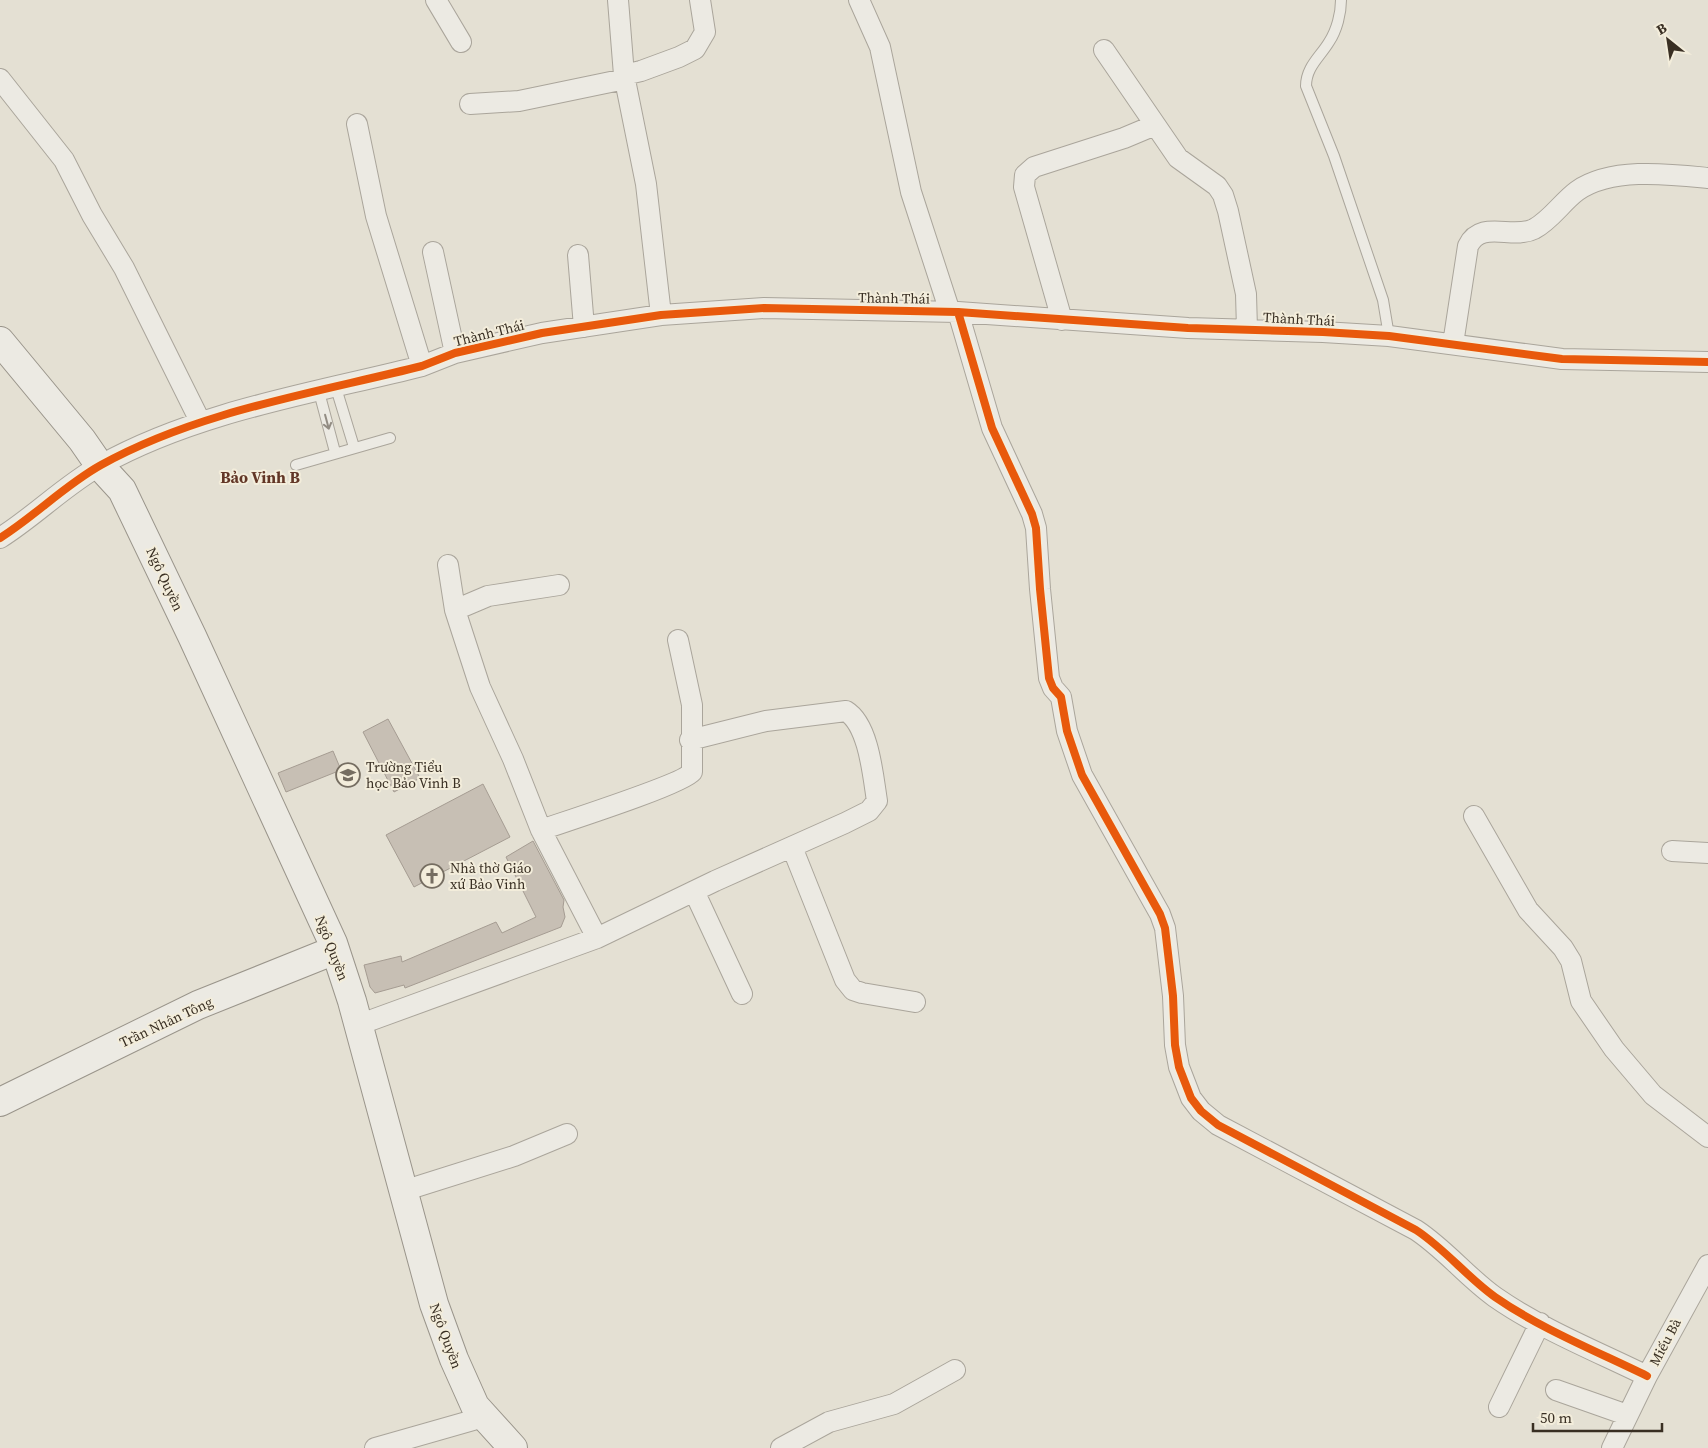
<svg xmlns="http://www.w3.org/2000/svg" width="1708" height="1448" viewBox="0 0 1708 1448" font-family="'Source Serif 4',serif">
  <rect width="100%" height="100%" fill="#e4e0d3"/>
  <path fill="#c7bfb4" stroke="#a59c92" d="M388 719 420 778 394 792 363 732Z
    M333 751 341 770 286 792 278 773Z
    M483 784 510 837 414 887 386 835Z
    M533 841 564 900 563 907 565 917 561 927 405 988 404 985 375 993 370 987 364 965 401 956 402 962 496 922 502 933 536 917 506 857Z"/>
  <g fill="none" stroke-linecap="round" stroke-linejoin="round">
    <g stroke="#aaa59b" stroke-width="12">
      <path id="lane" d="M1341 0C1341 13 1337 30 1329 42 1320 57 1306 67 1306 86L1334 156 1383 300 1389 336
        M336 388 354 447
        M319 392 335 452
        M296 465 390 438"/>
    </g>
    <g stroke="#aaa59b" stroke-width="22">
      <path id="street" d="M436 0 461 42
        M618 0 624 75
        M859 0 880 47 911 192 950 312
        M1104 50 1178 158 1217 186 1223 195 1228 211 1246 294 1247 329
        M0 79 64 160 92 215 124 268 200 421
        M470 104 519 101 625 79
        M357 124 376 216 422 366
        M433 252 455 353
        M578 255 584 327
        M958 312 992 428 1032 514 1036 528 1040 589 1049 678 1053 688 1061 697 1067 731 1082 775 1160 914 1165 928 1173 996 1175 1045 1179 1067 1191 1098 1201 1111 1218 1125 1416 1230C1445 1249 1467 1277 1495 1297 1541 1329 1596 1351 1647 1376
        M661 315 646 184 624 75 641 71 679 57 695 49 705 32 700 0
        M1062 320 1024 187 1025 175 1034 167 1124 138 1155 125
        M1453 344 1468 246C1481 219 1512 240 1534 229 1551 220 1562 202 1577 191 1611 167 1669 174 1708 178
        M0 538C35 516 65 485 101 465 198 411 315 393 422 366L455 353 542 333 661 315 764 308 958 312 1188 328 1323 332 1389 336 1562 359 1708 362
        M448 565 455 610
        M559 585 488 596 455 610 480 687 513 759 541 830 597 938
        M1474 816 1528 910 1563 948 1571 961 1581 1001 1614 1049 1653 1095 1708 1137
        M541 830C564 822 683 784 692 772V705L678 640
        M792 847 845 980 853 990 862 993 915 1002
        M1672 851 1708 853
        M694 891 742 994
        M358 1025 597 938 715 881 845 823 869 811 877 801C873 776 869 725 846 711L766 721 690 740
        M403 1191 514 1156 567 1134
        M1556 1390 1627 1415
        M1499 1407 1540 1323
        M375 1448 484 1417
        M781 1448 829 1422 894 1404 955 1370
        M1612 1448 1647 1376 1708 1265"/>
    </g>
    <g stroke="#9a958b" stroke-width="30">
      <path id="secondary" d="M0 341 82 440 100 466 122 490 192 636 333 943 352 1001 434 1304 454 1359 475 1406 513 1448
        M0 1102 198 1005 335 950"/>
    </g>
    <use href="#lane" stroke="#eceae3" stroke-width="10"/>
    <use href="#street" stroke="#eceae3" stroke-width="20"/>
    <use href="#secondary" stroke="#eceae3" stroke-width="28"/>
    <g stroke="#f3eddb" stroke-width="11">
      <path id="cycleway" d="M958 312 992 428 1032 514 1036 528 1040 589 1049 678 1053 688 1061 697 1067 731 1082 775 1160 914 1165 928 1173 996 1175 1045 1179 1067 1191 1098 1201 1111 1218 1125 1416 1230C1445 1249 1467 1277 1495 1297 1541 1329 1596 1351 1647 1376
        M0 538C35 516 65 485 101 465 198 411 315 393 422 366L455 353 542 333 661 315 764 308 958 312 1188 328 1323 332 1389 336 1562 359 1708 362"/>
    </g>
    <use href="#cycleway" stroke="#e8590c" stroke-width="8"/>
  </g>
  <defs><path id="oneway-shaft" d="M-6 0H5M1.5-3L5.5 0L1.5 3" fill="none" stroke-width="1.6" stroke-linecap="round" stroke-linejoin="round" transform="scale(1.25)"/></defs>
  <use stroke="#928c83" href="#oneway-shaft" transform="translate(327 422) rotate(75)"/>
  <defs>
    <g id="school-ring" transform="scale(1.25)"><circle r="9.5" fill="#f3eddb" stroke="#756d61" stroke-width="1.5"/><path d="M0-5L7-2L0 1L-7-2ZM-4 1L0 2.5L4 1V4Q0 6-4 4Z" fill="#756d61"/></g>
    <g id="church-ring" transform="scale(1.25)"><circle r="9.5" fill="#f3eddb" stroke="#756d61" stroke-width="1.5"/><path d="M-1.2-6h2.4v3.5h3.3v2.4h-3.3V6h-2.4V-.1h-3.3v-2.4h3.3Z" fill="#756d61"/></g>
  </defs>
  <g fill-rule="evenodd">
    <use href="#school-ring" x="348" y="775"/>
    <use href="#church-ring" x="432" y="876"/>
  </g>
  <g text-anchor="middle" stroke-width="4" stroke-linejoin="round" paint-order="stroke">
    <g font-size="14" fill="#392f23" stroke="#f3eddb">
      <text transform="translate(894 298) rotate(1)" y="5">Thành Thái</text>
      <text transform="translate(1299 319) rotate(3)" y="5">Thành Thái</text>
      <text transform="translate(489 333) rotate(-14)" y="5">Thành Thái</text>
      <text transform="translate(165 579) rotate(65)" y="5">Ngô Quyền</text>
      <text transform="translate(332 948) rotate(69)" y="5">Ngô Quyền</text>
      <text transform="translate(166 1022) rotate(-25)" y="5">Trần Nhân Tông</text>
      <text transform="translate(446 1336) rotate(70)" y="5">Ngô Quyền</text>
      <text transform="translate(1665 1342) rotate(-62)" y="5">Miếu Bà</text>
    </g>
    <g font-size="14" fill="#392f23" stroke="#f3eddb" text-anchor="start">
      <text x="366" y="772">Trường Tiểu<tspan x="366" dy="16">học Bảo Vinh B</tspan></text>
      <text x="450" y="873">Nhà thờ Giáo<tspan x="450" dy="16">xứ Bảo Vinh</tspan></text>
    </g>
    <g font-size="16" font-weight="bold" fill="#623626" stroke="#f3eddb">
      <text x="260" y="483">Bảo Vinh B</text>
    </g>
  </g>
  <g transform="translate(1668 40) rotate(330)" stroke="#f3eddb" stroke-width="4" paint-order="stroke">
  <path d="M0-4L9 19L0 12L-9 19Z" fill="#392f23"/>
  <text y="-8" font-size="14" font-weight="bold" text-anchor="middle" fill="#392f23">B</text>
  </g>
  <path d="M1533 1423v8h129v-8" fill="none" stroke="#392f23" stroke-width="2.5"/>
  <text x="1540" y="1423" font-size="15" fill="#392f23" stroke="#f3eddb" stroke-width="4" paint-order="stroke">50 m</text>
</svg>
